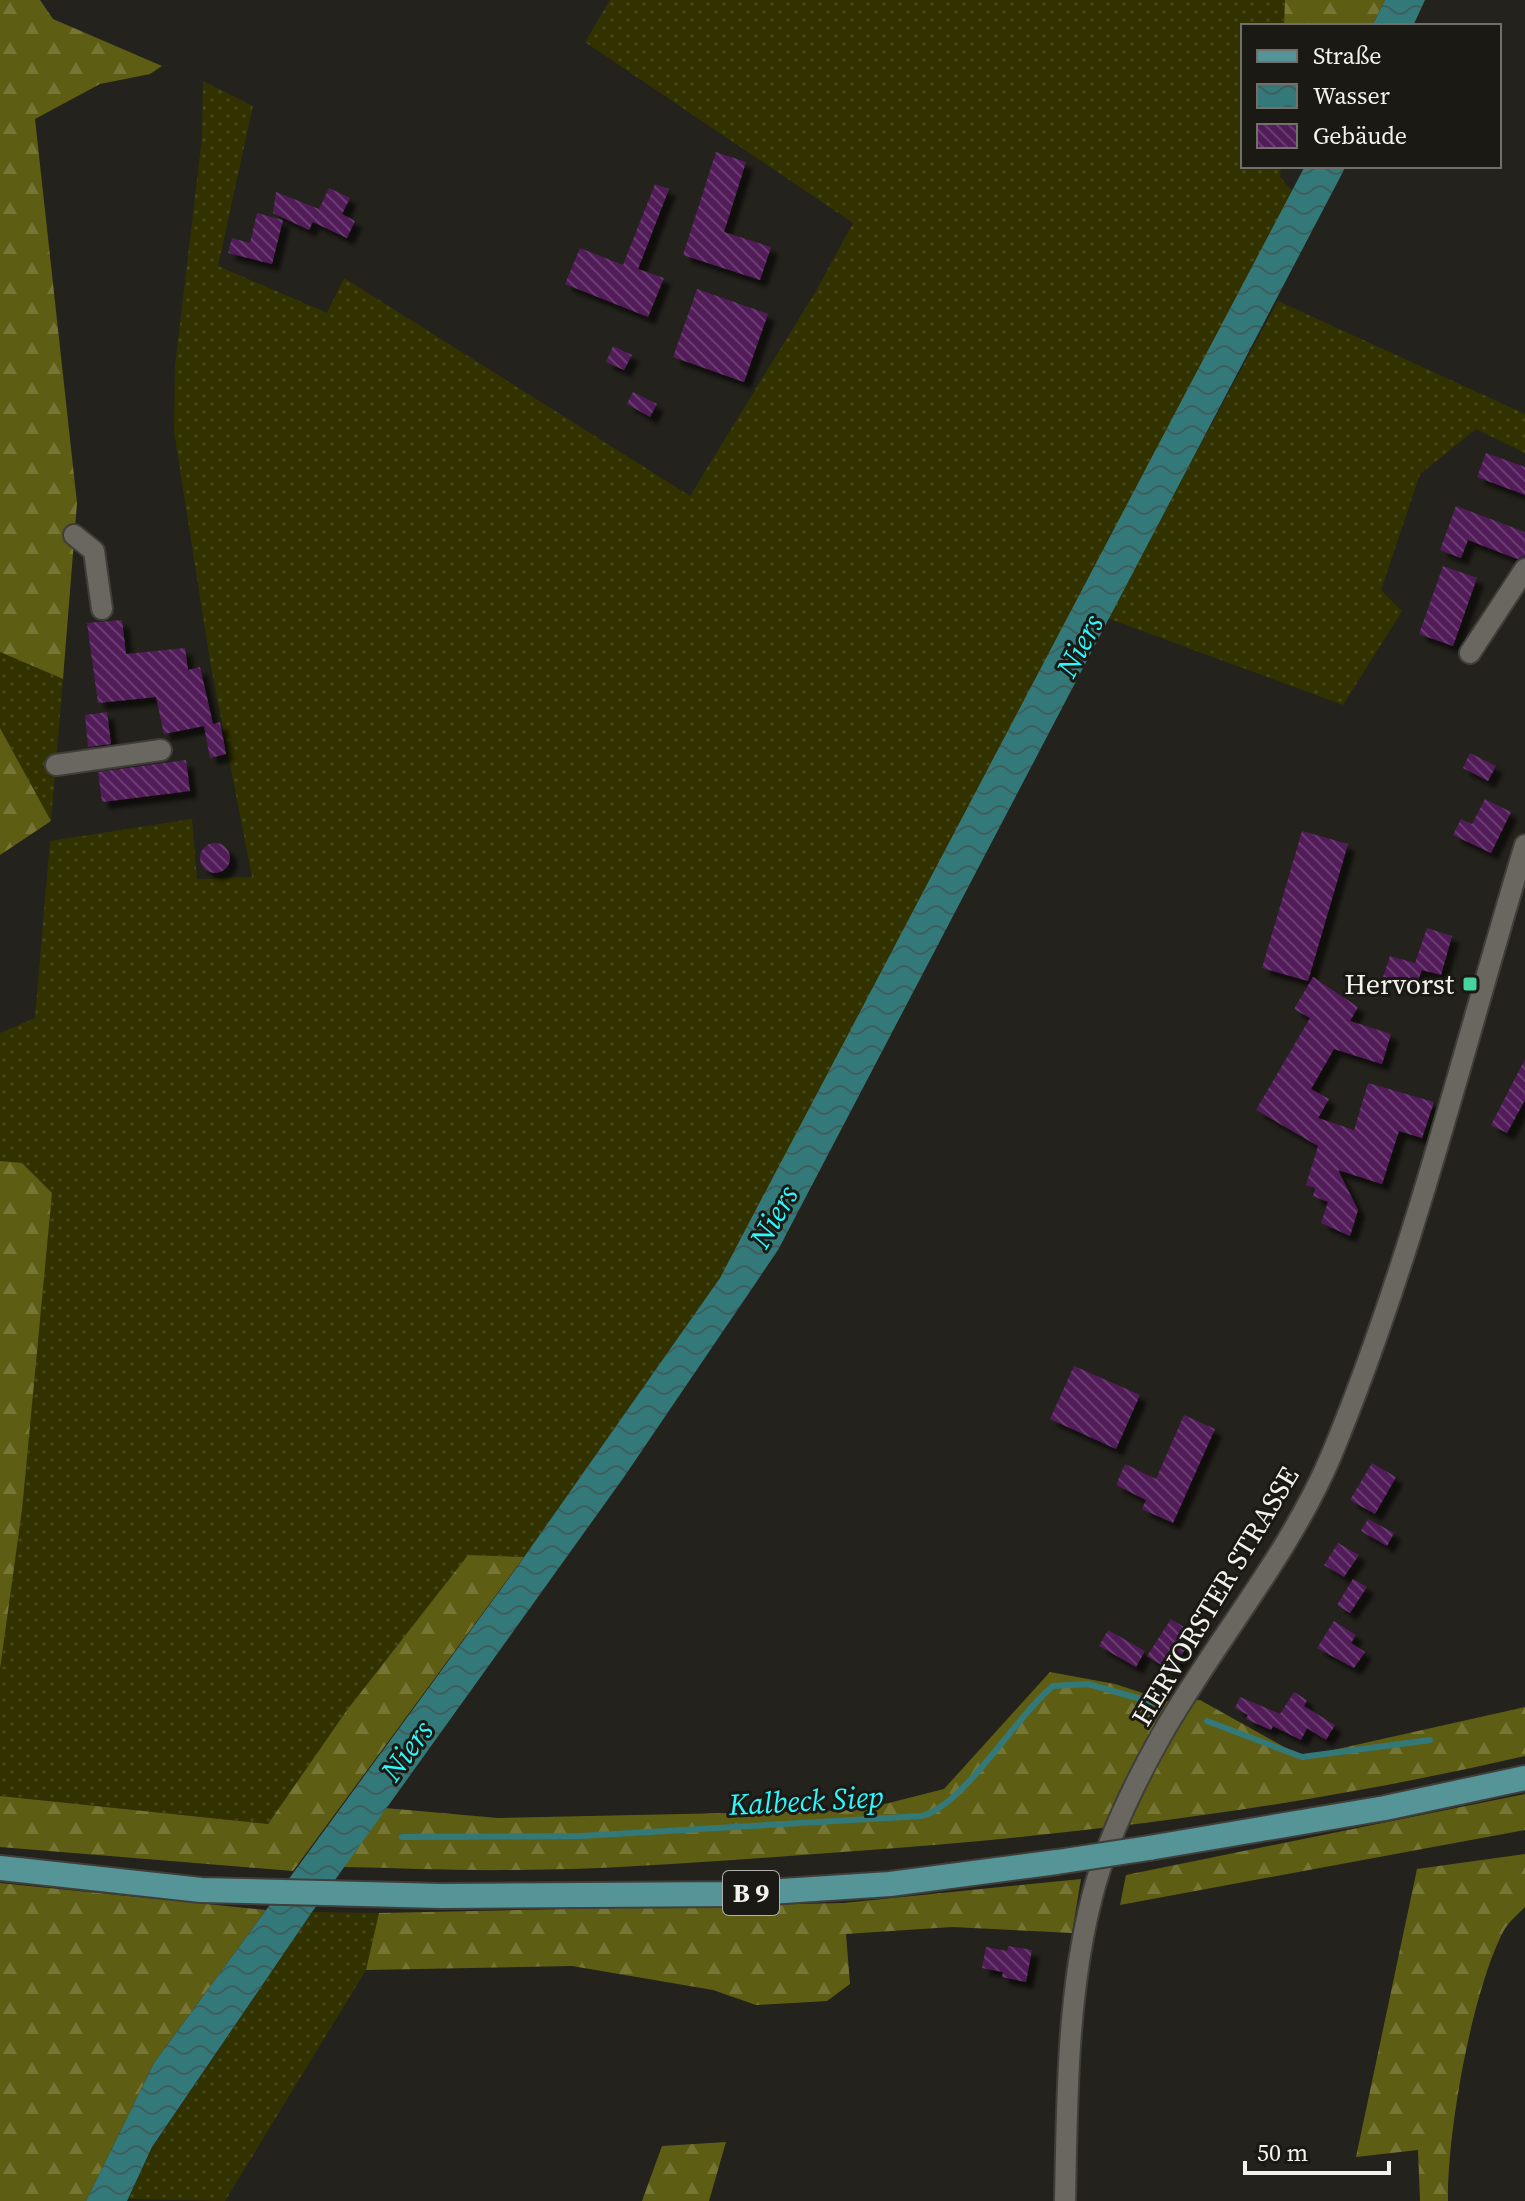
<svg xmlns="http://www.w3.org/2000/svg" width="1525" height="2201" viewBox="0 0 1525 2201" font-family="'Source Serif 4',serif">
  <defs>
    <pattern id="grass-dots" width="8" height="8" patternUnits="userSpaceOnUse" patternTransform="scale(2)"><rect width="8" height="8" fill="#323200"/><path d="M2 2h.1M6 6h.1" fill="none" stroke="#464619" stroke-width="1.8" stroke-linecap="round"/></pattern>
    <pattern id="forest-firs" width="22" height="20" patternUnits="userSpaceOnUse" patternTransform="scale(2)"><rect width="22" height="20" fill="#5d5e13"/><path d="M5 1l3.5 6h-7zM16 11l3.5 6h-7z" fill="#757636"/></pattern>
    <pattern id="water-waves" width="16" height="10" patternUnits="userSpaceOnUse" patternTransform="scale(2)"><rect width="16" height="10" fill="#33797a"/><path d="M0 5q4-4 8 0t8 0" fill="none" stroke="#3f5f5e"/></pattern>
    <pattern id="building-back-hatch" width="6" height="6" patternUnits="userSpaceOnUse" patternTransform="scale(2)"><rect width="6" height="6" fill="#511c59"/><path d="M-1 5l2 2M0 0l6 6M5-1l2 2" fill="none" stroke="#6a3d71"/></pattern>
    <filter id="shadow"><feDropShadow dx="7" dy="7" stdDeviation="2" flood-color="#0009"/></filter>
  </defs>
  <rect width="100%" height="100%" fill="#24221c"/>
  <path fill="url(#grass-dots)" d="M610 0H1285L1284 26H1243V166H1281L1280 177 1293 192 749 1229 720 1278 524 1557 468 1555 347 1710 268 1824 0 1796V1669L22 1510 0 1162V1033L35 1018 50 841 192 819 197 879 252 877 210 661 174 431 175 366 202 138 203 81 253 106 218 266 327 313 344 278 690 496 816 291 853 223 585 42Z
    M1278 301 1525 414V453L1476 429 1420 474 1381 590 1402 611 1343 705 1107 618Z
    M0 652 63 679 51 821 0 728Z
    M312 1912 379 1913 366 1970 225 2201 128 2199 152 2148Z"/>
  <path fill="url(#forest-firs)" d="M0 0H40L53 19 162 66 150 74 100 84 35 119 77 503 63 679 0 652Z
    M1285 0H1385L1372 26H1284Z
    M0 728 51 821 0 855Z
    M0 1161 22 1163 52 1193 22 1510 0 1669Z
    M468 1555 524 1557 293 1871 0 1847V1796L268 1824 347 1710Z
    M1050 1672 1115 1684 1167 1701 1200 1700 1302 1757 1525 1707V1756C1304 1807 1081 1835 856 1851 743 1859 631 1869 518 1870 460 1871 401 1868 343 1867L385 1808 498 1818 861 1810 944 1789Z
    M1525 1794V1830L1120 1905 1126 1875Z
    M1525 1854V1907C1518 1914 1509 1922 1504 1930 1472 1991 1447 2132 1448 2201H1420L1418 2150 1356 2157 1417 1869Z
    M1081 1879 1072 1933 952 1927 846 1934 850 1984 827 2001 756 2005 713 1990 572 1966 366 1970 379 1913 843 1903Z
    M0 1883 266 1910 154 2063 86 2201H0Z
    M726 2142 709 2201H642L662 2146Z"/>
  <path fill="url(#water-waves)" d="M1385 0H1425L1413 26H1372Z
    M1305 166H1346L778 1250 624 1477 312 1912 152 2147 127 2201H86L154 2063 515 1570 720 1278Z"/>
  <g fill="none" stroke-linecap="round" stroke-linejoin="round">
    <path stroke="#33797a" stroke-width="6" d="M1207 1721 1302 1757 1430 1740
      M402 1837 581 1836 921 1816C963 1807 1015 1717 1053 1686L1088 1684 1155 1703"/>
  </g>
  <path fill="url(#building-back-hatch)" filter="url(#shadow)" d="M716 152 746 162 724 232 771 247 760 280 683 255Z
    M655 184 669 189 638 269 664 278 648 317 565 284 580 248 623 265Z
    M329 188 350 198 342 214 355 221 347 238 313 222Z
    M276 192 319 209 309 230 273 213Z
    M257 213 283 220 272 264 228 253 232 238 250 243Z
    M697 289 768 314 744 382 673 357Z
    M613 346 632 355 624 370 606 362Z
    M633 392 657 404 650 417 627 404Z
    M1486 453 1525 467V495L1477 477Z
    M1456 506 1525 532V556L1517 559 1468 540 1461 558 1440 550Z
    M1443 566 1477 578 1453 646 1419 634Z
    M122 620 126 654 185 648 188 670 200 667 213 724 220 722 226 754 210 758 204 726 164 734 156 697 98 703 87 623Z
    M107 712 111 744 88 747 85 715Z
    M1470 753 1496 766 1488 781 1463 768Z
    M186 760 190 791 102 802 98 772Z
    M1485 799 1511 812 1491 853 1453 835 1461 819 1472 824Z
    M1302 831 1348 844 1308 981 1262 968Z
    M200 858a15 15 0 1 1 30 0a15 15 0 1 1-30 0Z
    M1427 928 1452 936 1441 975 1422 970 1416 986 1383 977 1390 956 1415 963Z
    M1313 977 1358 1007 1350 1021 1391 1034 1382 1064 1334 1049 1311 1089 1329 1099 1318 1118 1354 1130 1368 1083 1434 1102 1422 1138 1399 1131 1382 1184 1338 1170 1358 1210 1350 1236 1321 1223 1328 1202 1313 1196 1315 1188 1306 1185 1318 1146 1256 1110 1310 1018 1294 1009Z
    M1525 1059V1100L1507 1133 1491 1125Z
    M1074 1366 1140 1395 1116 1449 1050 1419Z
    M1184 1415 1215 1429 1173 1523 1142 1509 1146 1500 1116 1485 1125 1464 1156 1479Z
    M1372 1463 1396 1477 1375 1514 1350 1500Z
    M1368 1519 1394 1533 1387 1546 1361 1531Z
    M1338 1543 1359 1555 1344 1577 1324 1565Z
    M1353 1579 1367 1587 1350 1613 1337 1605Z
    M1171 1619 1195 1634 1171 1671 1147 1656Z
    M1334 1621 1356 1635 1351 1643 1365 1652 1354 1668 1317 1648Z
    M1108 1630 1145 1651 1136 1667 1099 1646Z
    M1294 1692 1307 1700 1304 1706 1335 1725 1326 1740 1307 1728 1301 1740 1273 1726 1271 1730 1246 1719 1248 1715 1235 1708 1240 1697 1280 1714Z
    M1008 1946 1032 1950 1026 1982 1002 1977 1003 1972 982 1968 986 1947 1007 1951Z"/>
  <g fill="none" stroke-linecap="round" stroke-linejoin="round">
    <g stroke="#403e3a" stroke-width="24">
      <path id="minor" d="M74 535 94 551 102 609
        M1470 653 1525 569
        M56 765 161 750
        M1065 2201C1067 2101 1067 1994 1092 1897 1106 1841 1133 1786 1161 1736 1215 1641 1288 1557 1331 1456 1413 1259 1463 1049 1525 845"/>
    </g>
    <g stroke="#403e3a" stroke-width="28">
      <path id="major" d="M1149 1848 1385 1808 1525 1778
        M0 1868 201 1890 442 1896 737 1894 890 1884 1057 1862"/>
    </g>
    <use href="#minor" stroke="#696760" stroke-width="20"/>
    <use href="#major" stroke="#569597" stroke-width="24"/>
    <g stroke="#403e3a" stroke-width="28" stroke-linecap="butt">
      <path id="major-bridge" d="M1057 1862 1149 1848"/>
    </g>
    <use href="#major-bridge" stroke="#569597" stroke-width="24"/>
  </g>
  <rect fill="#45d49f" stroke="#1b1913" stroke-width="3" x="1462" y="976" width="16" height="16" rx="4"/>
  <g text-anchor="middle" stroke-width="6" stroke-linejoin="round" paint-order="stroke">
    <rect fill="#1b1913" stroke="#b2b1ac" stroke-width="2" x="723" y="1871" width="56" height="44" rx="6"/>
    <g font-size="26" font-weight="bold" fill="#f3f2ee">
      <text x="751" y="1902">B 9</text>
    </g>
    <g font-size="28" fill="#f3f2ee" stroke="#1b1913" text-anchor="end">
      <text x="1454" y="994">Hervorst</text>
    </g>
    <g font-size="28" fill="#f3f2ee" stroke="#1b1913">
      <text transform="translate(1215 1596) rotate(-59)" y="10">HERVORSTER STRASSE</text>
    </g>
    <g font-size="30" font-style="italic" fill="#2df8fd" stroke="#1b1913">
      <text transform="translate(1080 646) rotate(-62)" y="10">Niers</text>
      <text transform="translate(774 1217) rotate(-60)" y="10">Niers</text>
      <text transform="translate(407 1751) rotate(-54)" y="10">Niers</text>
      <text transform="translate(806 1801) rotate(-3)" y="10">Kalbeck Siep</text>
    </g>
  </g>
  <rect x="1241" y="24" width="260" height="144" fill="#1b1913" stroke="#71706b" stroke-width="2"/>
  <rect x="1257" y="50" width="40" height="12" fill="#569597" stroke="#71706b" stroke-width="2"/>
  <text x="1313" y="64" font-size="24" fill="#f3f2ee">Straße</text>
  <rect x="1257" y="84" width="40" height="24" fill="url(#water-waves)" stroke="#71706b" stroke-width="2"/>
  <text x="1313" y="104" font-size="24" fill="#f3f2ee">Wasser</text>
  <rect x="1257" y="124" width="40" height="24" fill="url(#building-back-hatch)" stroke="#71706b" stroke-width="2"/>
  <text x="1313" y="144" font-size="24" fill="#f3f2ee">Gebäude</text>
  <path d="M1245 2161v12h144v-12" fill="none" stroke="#f3f2ee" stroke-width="4"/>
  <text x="1257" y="2161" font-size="24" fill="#f3f2ee" stroke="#1b1913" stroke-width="6" paint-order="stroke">50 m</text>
</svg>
